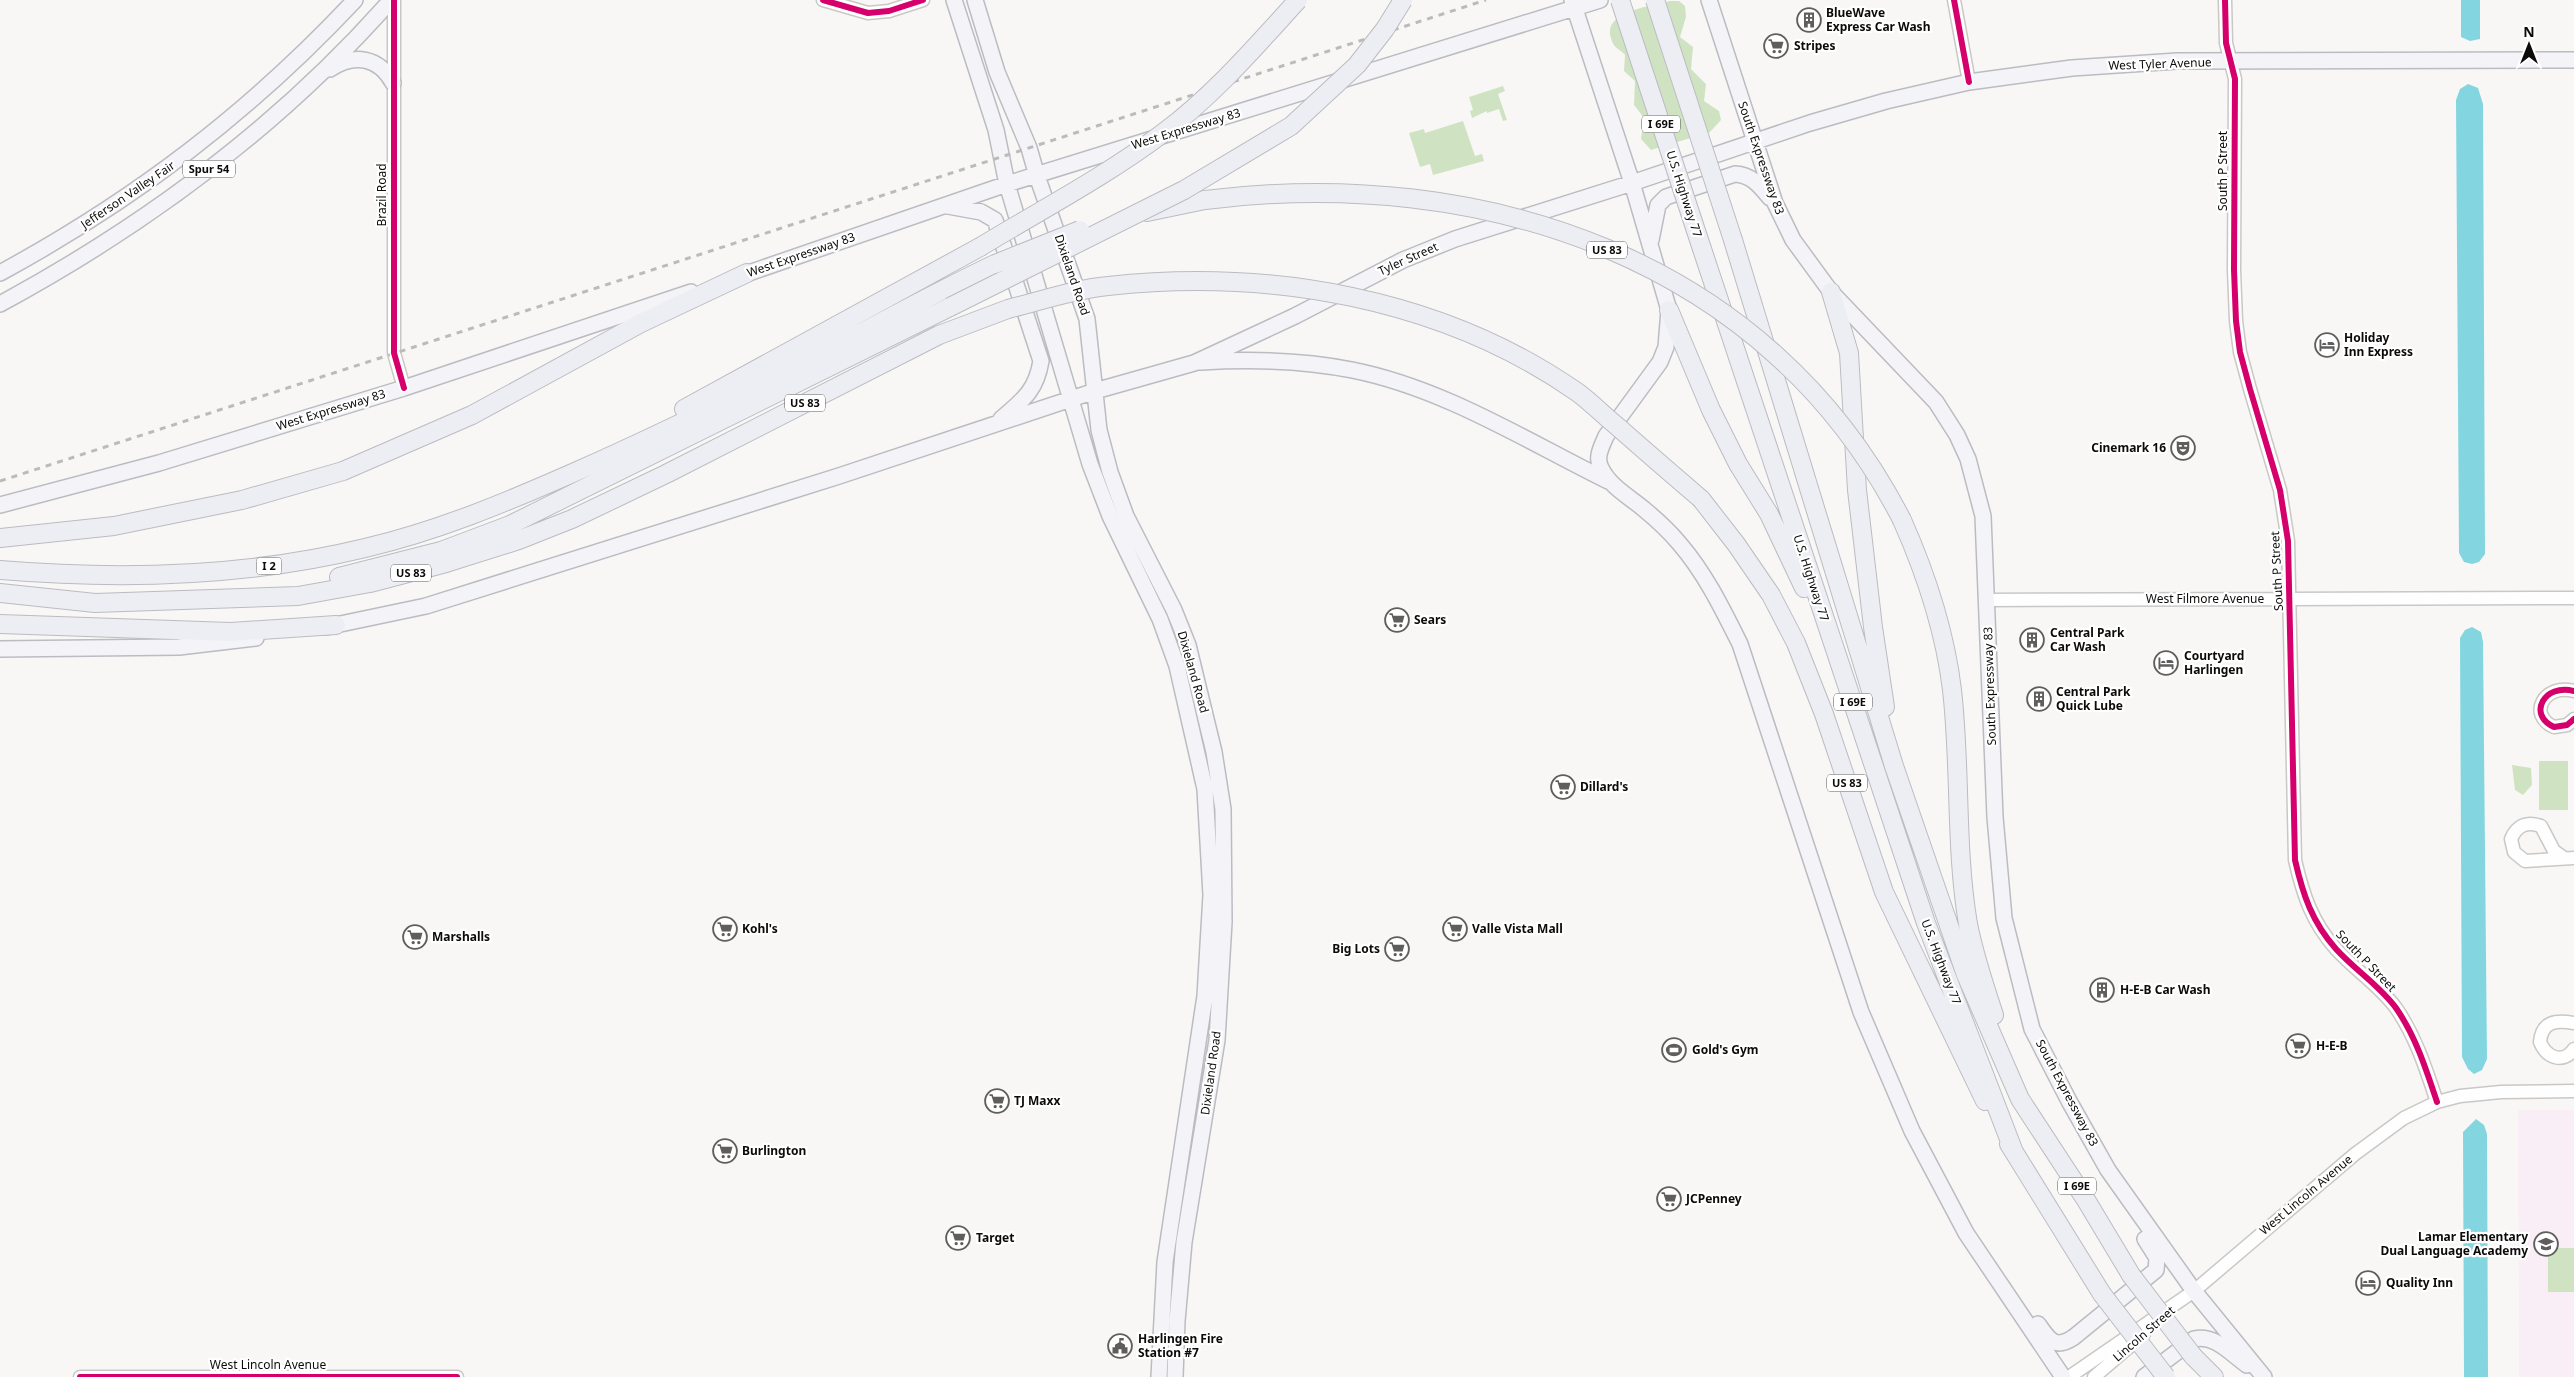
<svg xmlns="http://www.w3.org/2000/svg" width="2574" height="1377" viewBox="0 0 2574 1377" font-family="'Noto Sans',sans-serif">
  <rect width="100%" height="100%" fill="#f8f7f6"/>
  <path fill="#faeef6" d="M2518 1110H2574V1377H2519Z"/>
  <path fill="#cfe3c3" d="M1670 1H1679L1685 6 1686 17 1680 37 1693 47 1691 69 1706 84 1704 101 1719 111 1721 120 1710 132 1651 150 1641 139 1644 118 1634 105 1635 81 1624 71 1625 55C1621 50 1614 48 1612 41 1599 11 1650 7 1670 1Z
    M1503 86 1505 91 1498 94 1507 120 1503 121 1499 109 1487 113V111L1472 118 1470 111 1473 110 1469 97Z
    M1463 121 1475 156 1482 154 1484 161 1433 175 1430 164 1420 167 1409 133 1424 129 1425 133Z
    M2539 761H2568V810H2539Z
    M2512 765 2531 768 2532 785 2523 795 2515 790Z
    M2548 1248H2574V1292H2548Z"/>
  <path fill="#83d6e0" d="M2461 0H2480V39L2470 41 2461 37Z
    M2468 84 2478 88 2483 104 2485 554 2479 562 2472 564 2464 562 2459 553 2456 100 2460 89Z
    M2472 627 2481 632 2483 642 2487 1059 2482 1070 2474 1074 2468 1069 2462 1057 2460 638 2465 630Z
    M2476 1119 2484 1125 2487 1134 2488 1377H2464L2463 1132Z"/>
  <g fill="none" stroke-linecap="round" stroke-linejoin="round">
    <g stroke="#c9c8c7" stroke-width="15">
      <path id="minor" d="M394 0V353L404 388
        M823 0 868 13 889 11 923 0
        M1954 0 1969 82
        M2225 0 2226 43 2235 79 2234 270 2236 321 2240 352 2250 389 2280 490 2288 541 2295 860C2303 895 2312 922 2336 949 2355 970 2379 985 2396 1008 2416 1037 2426 1069 2437 1102
        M1986 600 2574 598
        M2574 691C2544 683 2527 715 2554 727L2567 725 2574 719
        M2564 858 2554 851 2541 826C2527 821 2517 825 2511 839L2514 852 2525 861 2574 858
        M2574 1023C2556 1020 2542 1021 2540 1042 2546 1057 2563 1065 2574 1049
        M80 1377H457
        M2069 1377 2194 1291 2355 1154 2404 1118 2437 1102 2460 1096 2501 1092 2574 1091
        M2094 1377 2144 1334"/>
    </g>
    <g stroke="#bbbcc1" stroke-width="18">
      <path id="major" d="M954 0 996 130 1007 184 1090 464 1110 516 1160 619 1177 666 1205 789 1211 895 1205 996 1165 1262 1159 1377
        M975 0 997 72 1029 148 1037 176 1087 319 1099 430 1110 472 1126 516 1174 610 1188 645 1214 752 1223 809 1224 922 1217 1040 1184 1242 1177 1321 1175 1377
        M1572 0 1632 183 1669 310 1666 347 1660 362 1606 436C1602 446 1595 457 1601 468 1610 487 1630 497 1645 510 1657 520 1669 531 1679 543 1705 573 1722 608 1740 644L1861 1012 1912 1131 1966 1233 2063 1377
        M1709 0 1775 203 1793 240 1831 292 1936 402 1957 435 1968 459 1983 516 1995 817 2004 918 2032 1029 2069 1101 2108 1170 2194 1291 2264 1377
        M330 69C354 53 379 57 393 83
        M948 206 981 212 995 220 1041 361C1036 391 1023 400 1001 419
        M1651 240 1658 205 1666 197 1735 174C1752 175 1760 186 1770 198
        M0 273C136 199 249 113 355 0
        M737 277 1007 184 1600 0
        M0 304C146 225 281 125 391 0
        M1201 362C1251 359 1302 360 1352 370 1443 388 1525 440 1608 481
        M0 505 159 463 404 388 691 292
        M326 627 426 606 839 476 1095 391 1194 363 1295 316 1403 260 1455 239 1632 183 1810 123 1886 101 1969 82 2072 68 2177 61 2574 60
        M0 649 179 647 256 638
        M2038 1324C2049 1340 2055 1350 2074 1337L2156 1270 2157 1258 2145 1239
        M2144 1377 2194 1339C2215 1334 2231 1354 2247 1365"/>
    </g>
    <g stroke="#bbbcc1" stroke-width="20">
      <path id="highway" d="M1147 212 1205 200
        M1733 240 1894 766 1966 975 2020 1099 2086 1200 2131 1275
        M1702 249 1926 923 2014 1152
        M1831 292 1849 353 1857 490 1873 627 1885 707
        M1669 310 1711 410 1738 464 1769 514 1804 588
        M684 409 980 247
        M1701 499 1736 544 1771 595 1796 643 1824 714 1884 892 1985 1101
        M1902 520C1926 574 1945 631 1952 690 1961 768 1955 847 1968 924 1974 955 1984 985 1994 1015
        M0 538 114 526 242 500 343 471 472 415 641 323 747 273
        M0 570C121 580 246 577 365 548 438 531 507 502 575 472 656 436 736 397 815 357 875 326 934 293 995 264
        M339 577 441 551 510 525 950 307
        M0 593 95 603 298 596 370 583 446 563 519 540 572 519 666 474 939 335 1008 309
        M0 624 231 632 336 625
        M2009 1144 2102 1294
        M2193 1356 2214 1377"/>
    </g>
    <use href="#minor" stroke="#fefefe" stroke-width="12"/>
    <use href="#major" stroke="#f4f4f8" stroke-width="15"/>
    <use href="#highway" stroke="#edeef3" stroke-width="18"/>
    <path stroke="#bcbbba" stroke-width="3" stroke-dasharray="6 6" stroke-linecap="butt" d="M0 481 1486 0"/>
    <g stroke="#bbbcc1" stroke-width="20" stroke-linecap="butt">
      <path id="highway-bridge" d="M1620 0 1702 249
        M1655 0 1733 240
        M1205 200C1484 165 1768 259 1902 520
        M980 247C1041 210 1106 176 1163 133 1214 95 1255 47 1298 0
        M995 264 1080 230
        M950 307 1184 190 1291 126 1357 65 1385 29 1403 0
        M1008 309C1040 301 1075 289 1108 286 1269 268 1442 298 1577 392 1591 402 1604 416 1618 427 1645 451 1673 475 1701 499
        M2131 1275 2193 1356
        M2102 1294 2166 1377"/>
    </g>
    <use href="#highway-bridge" stroke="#edeef3" stroke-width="18"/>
    <g stroke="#fff" stroke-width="9">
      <path id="cycleway" d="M394 0V353L404 388
        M823 0 868 13 889 11 923 0
        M1954 0 1969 82
        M2225 0 2226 43 2235 79 2234 270 2236 321 2240 352 2250 389 2280 490 2288 541 2295 860C2303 895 2312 922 2336 949 2355 970 2379 985 2396 1008 2416 1037 2426 1069 2437 1102
        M2574 691C2544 683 2527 715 2554 727L2567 725 2574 719
        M80 1377H457"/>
    </g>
    <use href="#cycleway" stroke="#d6006c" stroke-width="6"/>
  </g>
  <defs>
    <g id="building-ring" transform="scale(1.25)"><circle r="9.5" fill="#fff" stroke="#5f5e5d" stroke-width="1.5"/><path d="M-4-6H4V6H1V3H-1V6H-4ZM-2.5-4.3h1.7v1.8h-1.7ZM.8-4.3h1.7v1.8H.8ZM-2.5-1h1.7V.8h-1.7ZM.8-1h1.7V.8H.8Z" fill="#5f5e5d"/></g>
    <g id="supermarket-ring" transform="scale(1.25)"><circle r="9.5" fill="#fff" stroke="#5f5e5d" stroke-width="1.5"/><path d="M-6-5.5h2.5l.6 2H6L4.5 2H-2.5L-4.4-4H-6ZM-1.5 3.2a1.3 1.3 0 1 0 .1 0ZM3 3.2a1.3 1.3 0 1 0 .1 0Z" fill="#5f5e5d"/></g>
    <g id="hotel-ring" transform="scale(1.25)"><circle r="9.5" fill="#fff" stroke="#5f5e5d" stroke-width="1.5"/><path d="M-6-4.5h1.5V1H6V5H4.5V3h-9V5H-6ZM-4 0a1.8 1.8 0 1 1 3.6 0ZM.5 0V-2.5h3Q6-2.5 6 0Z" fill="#5f5e5d"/></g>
    <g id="theatre-ring" transform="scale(1.25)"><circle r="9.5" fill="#fff" stroke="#5f5e5d" stroke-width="1.5"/><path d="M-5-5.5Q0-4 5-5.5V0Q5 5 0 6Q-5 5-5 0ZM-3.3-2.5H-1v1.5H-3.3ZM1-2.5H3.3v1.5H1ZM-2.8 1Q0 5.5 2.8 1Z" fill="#5f5e5d"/></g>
    <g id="stadium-ring" transform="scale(1.25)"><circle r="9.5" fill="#fff" stroke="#5f5e5d" stroke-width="1.5"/><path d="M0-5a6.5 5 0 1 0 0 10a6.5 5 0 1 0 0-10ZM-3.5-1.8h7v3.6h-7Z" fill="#5f5e5d"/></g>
    <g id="school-ring" transform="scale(1.25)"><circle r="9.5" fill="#fff" stroke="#5f5e5d" stroke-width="1.5"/><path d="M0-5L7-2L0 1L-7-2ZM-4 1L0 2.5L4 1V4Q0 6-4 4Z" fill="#5f5e5d"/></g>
    <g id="civic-ring" transform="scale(1.25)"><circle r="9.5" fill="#fff" stroke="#5f5e5d" stroke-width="1.5"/><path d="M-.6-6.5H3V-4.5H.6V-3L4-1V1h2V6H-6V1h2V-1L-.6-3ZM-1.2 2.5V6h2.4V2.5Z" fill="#5f5e5d"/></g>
  </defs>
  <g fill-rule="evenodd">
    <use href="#building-ring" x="1809" y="20"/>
    <use href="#supermarket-ring" x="1776" y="46"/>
    <use href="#hotel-ring" x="2327" y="345"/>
    <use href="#theatre-ring" x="2183" y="448"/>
    <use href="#supermarket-ring" x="1397" y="620"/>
    <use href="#building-ring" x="2032" y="640"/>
    <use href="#hotel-ring" x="2166" y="663"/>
    <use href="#building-ring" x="2039" y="699"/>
    <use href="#supermarket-ring" x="1563" y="787"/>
    <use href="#supermarket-ring" x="725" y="929"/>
    <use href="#supermarket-ring" x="1455" y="929"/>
    <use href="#supermarket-ring" x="415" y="937"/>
    <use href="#supermarket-ring" x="1397" y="949"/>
    <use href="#building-ring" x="2102" y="990"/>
    <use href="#supermarket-ring" x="2298" y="1046"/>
    <use href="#stadium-ring" x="1674" y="1050"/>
    <use href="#supermarket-ring" x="997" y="1101"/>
    <use href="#supermarket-ring" x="725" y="1151"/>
    <use href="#supermarket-ring" x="1669" y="1199"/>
    <use href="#supermarket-ring" x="958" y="1238"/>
    <use href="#school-ring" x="2546" y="1244"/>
    <use href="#hotel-ring" x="2368" y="1283"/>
    <use href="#civic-ring" x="1120" y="1346"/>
  </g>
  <g text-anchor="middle" stroke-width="4.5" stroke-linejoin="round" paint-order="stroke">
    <g fill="#fff" stroke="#555454" stroke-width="1">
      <rect x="1642" y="115.5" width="38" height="17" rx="4"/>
      <rect x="183" y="160.5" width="52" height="17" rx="4"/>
      <rect x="1587" y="241.5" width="40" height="17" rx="4"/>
      <rect x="785" y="394.5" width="40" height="17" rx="4"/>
      <rect x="256.5" y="557.5" width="25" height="17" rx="4"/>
      <rect x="391" y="564.5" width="40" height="17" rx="4"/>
      <rect x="1834" y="693.5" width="38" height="17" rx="4"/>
      <rect x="1827" y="774.5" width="40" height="17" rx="4"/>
      <rect x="2058" y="1177.5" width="38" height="17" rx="4"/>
    </g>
    <g font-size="11" font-weight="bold" fill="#0c0b0a">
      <text x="1661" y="128">I 69E</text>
      <text x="209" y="173">Spur 54</text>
      <text x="1607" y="254">US 83</text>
      <text x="805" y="407">US 83</text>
      <text x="269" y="570">I 2</text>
      <text x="411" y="577">US 83</text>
      <text x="1853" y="706">I 69E</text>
      <text x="1847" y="787">US 83</text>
      <text x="2077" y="1190">I 69E</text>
    </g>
    <g font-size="12" font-weight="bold" fill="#0c0b0a" stroke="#fff" text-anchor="start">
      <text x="1826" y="17">BlueWave<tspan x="1826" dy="14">Express Car Wash</tspan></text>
      <text x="1794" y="50">Stripes</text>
      <text x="2344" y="342">Holiday<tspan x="2344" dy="14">Inn Express</tspan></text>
      <text x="2166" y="452" text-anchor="end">Cinemark 16</text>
      <text x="1414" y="624">Sears</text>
      <text x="2050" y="637">Central Park<tspan x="2050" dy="14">Car Wash</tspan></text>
      <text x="2184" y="660">Courtyard<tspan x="2184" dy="14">Harlingen</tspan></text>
      <text x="2056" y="696">Central Park<tspan x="2056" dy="14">Quick Lube</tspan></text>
      <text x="1580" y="791">Dillard's</text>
      <text x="742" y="933">Kohl's</text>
      <text x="1472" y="933">Valle Vista Mall</text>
      <text x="432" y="941">Marshalls</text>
      <text x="1380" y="953" text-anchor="end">Big Lots</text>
      <text x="2120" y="994">H-E-B Car Wash</text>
      <text x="2316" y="1050">H-E-B</text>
      <text x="1692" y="1054">Gold's Gym</text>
      <text x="1014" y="1105">TJ Maxx</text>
      <text x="742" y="1155">Burlington</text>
      <text x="1686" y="1203">JCPenney</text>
      <text x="2528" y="1241" text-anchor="end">Lamar Elementary<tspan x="2528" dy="14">Dual Language Academy</tspan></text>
      <text x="976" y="1242">Target</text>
      <text x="2386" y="1287">Quality Inn</text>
      <text x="1138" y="1343">Harlingen Fire<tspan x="1138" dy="14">Station #7</tspan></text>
    </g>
    <g font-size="12" fill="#0c0b0a" stroke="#fff">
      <text transform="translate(2160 64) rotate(-2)" y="4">West Tyler Avenue</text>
      <text transform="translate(1186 129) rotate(-17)" y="4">West Expressway 83</text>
      <text transform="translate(1761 158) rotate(71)" y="4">South Expressway 83</text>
      <text transform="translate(2223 171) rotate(-90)" y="4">South P Street</text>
      <text transform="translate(1684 194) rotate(72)" y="4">U.S. Highway 77</text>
      <text transform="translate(128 195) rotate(-34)" y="4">Jefferson Valley Fair</text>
      <text transform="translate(382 195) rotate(-90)" y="4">Brazil Road</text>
      <text transform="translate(801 255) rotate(-19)" y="4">West Expressway 83</text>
      <text transform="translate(1408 259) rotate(-24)" y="4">Tyler Street</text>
      <text transform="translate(1072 275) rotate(71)" y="4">Dixieland Road</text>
      <text transform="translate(331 410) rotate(-17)" y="4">West Expressway 83</text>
      <text transform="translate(2277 571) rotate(-93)" y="4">South P Street</text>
      <text transform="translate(1811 578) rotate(72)" y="4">U.S. Highway 77</text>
      <text x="2205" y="603">West Filmore Avenue</text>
      <text transform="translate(1193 672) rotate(74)" y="4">Dixieland Road</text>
      <text transform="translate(1990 686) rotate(-92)" y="4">South Expressway 83</text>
      <text transform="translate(2366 961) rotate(46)" y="4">South P Street</text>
      <text transform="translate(1941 962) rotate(69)" y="4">U.S. Highway 77</text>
      <text transform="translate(1211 1073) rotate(-82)" y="4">Dixieland Road</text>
      <text transform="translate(2067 1093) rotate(62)" y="4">South Expressway 83</text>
      <text transform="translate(2306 1195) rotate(-40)" y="4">West Lincoln Avenue</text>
      <text transform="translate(2144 1334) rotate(-41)" y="4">Lincoln Street</text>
      <text x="268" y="1369">West Lincoln Avenue</text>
    </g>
  </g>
  <g transform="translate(2529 45)" stroke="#ffffff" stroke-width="4" paint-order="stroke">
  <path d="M0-4L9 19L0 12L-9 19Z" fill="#0c0b0a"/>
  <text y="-8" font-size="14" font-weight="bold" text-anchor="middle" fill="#0c0b0a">N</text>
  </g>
</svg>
